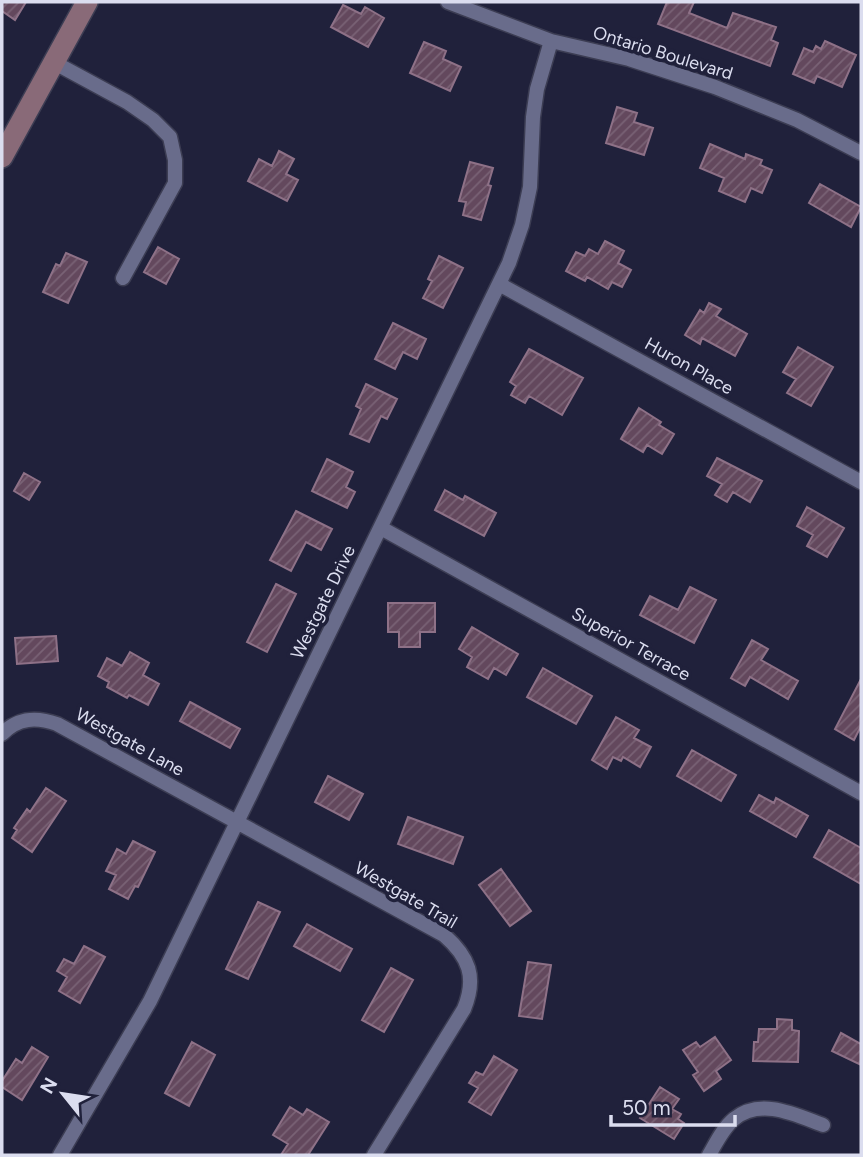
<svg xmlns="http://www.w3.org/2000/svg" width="863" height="1157" viewBox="0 0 863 1157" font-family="Figtree,sans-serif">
  <defs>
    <pattern id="building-hatch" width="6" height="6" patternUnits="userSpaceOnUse" patternTransform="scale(1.75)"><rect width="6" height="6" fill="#63485d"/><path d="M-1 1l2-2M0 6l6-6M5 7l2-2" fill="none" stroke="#796275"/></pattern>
  </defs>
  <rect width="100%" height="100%" fill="#20213b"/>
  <path fill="url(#building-hatch)" stroke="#8e7187" stroke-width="2" d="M2 2H26L15 20 2 11Z
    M667 2H694L689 13 727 28 733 13 776 27 771 40 778 43 770 66 658 24Z
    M343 5 361 14 365 7 384 18 368 47 331 27Z
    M825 41 856 55 842 87 817 76 814 83 793 74 804 48 813 52 816 46 821 49Z
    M424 42 446 51 443 59 461 67 450 91 410 73Z
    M617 107 637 113 634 122 653 128 644 155 606 143Z
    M710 144 745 159 746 154 762 160 760 165 772 170 762 193 751 188 745 202 719 191 724 178 700 168Z
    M279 151 294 159 286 174 298 180 287 201 248 181 259 159 272 166Z
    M470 162 493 168 488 185 491 186 481 220 463 215 466 202 459 201Z
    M820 184 861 207 851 227 809 203Z
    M605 241 624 251 618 263 631 270 622 287 612 282 608 289 587 277 585 281 566 271 576 252 585 256 589 249 598 254Z
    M158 247 179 259 166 284 144 272Z
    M66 253 87 262 68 303 43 292 56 264 60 266Z
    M439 256 463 268 443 308 423 298 432 281 428 279Z
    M709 303 721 309 716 316 747 334 735 356 702 338 700 344 685 335 700 310 704 313Z
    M393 323 426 339 417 359 403 352 395 369 375 359Z
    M798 347 833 367 811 406 787 393 796 379 783 372Z
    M529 349 583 378 562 415 529 396 525 403 511 395 516 386 510 382Z
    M366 384 397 399 387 419 381 416 369 442 350 434 361 409 356 406Z
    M639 408 661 422 659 425 674 434 662 454 647 445 643 452 621 439Z
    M717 458 762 481 750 502 733 492 727 502 715 495 722 484 707 476Z
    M327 459 353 472 346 487 355 492 347 508 312 491Z
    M24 473 40 482 29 500 14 491Z
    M445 490 463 500 465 496 496 513 484 536 435 510Z
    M807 507 844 528 827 557 807 546 813 535 797 526Z
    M296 511 332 529 321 550 306 542 291 571 270 560Z
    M276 584 296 594 267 652 247 642Z
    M690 587 716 600 694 643 640 615 650 596 678 610Z
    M388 603H435V632H420V647H399V632H388Z
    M472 627 518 654 506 675 494 668 488 679 467 667 472 657 459 649Z
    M56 636 58 661 17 664 15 638Z
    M752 640 768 649 761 660 798 681 788 699 750 677 745 686 731 678Z
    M130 652 149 663 143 675 159 684 148 705 129 695 127 698 107 687 109 682 98 676 107 658 122 666Z
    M543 668 592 696 576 724 527 697Z
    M861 679V726L854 740 835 729Z
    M190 702 240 729 230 748 180 721Z
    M616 717 639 730 634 738 651 747 640 767 623 757 621 761 613 757 607 769 592 760Z
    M692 750 736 775 721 801 677 776Z
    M328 776 363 794 349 820 315 802Z
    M46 788 66 801 32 852 12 838 17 830 14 828 27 809 30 812Z
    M759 795 774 803 776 798 808 816 796 837 750 811Z
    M408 817 463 837 453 864 398 844Z
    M829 830 861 848V884L814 857Z
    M133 841 155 852 138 887 135 886 128 899 109 889 116 875 106 871 117 849 126 854Z
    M501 869 531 911 510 926 479 885Z
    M258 902 280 912 248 979 226 969Z
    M307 924 352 949 340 971 294 946Z
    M84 946 105 957 80 1003 59 991 67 977 57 971 64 959 74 964Z
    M528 962 551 965 542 1019 519 1016Z
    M391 968 413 980 384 1032 362 1020Z
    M777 1019 792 1020V1030L799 1031 798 1062 753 1061 754 1042H758L759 1029H777Z
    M841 1033 861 1044V1065L832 1051Z
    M715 1037 731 1060 716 1071 721 1079 704 1091 693 1075 698 1072 683 1050 696 1042 700 1047Z
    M192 1042 215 1055 189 1106 165 1093Z
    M32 1047 48 1057 22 1100 2 1087V1081L16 1059 22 1063Z
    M494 1056 517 1070 491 1115 469 1102 478 1088 469 1083 476 1072 483 1075Z
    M660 1087 679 1099 672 1109 681 1114 678 1119 684 1123 674 1139 640 1118Z
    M290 1107 303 1115 307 1109 329 1122 308 1155H281L288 1144 273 1135Z"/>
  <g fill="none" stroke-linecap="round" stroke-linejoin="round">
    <g stroke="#3c3d53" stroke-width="17">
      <path id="street" d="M448 2 551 41 629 59 715 87 797 120 861 153
        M55 63 127 102 153 120 170 137 175 160V183L123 278
        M499 284 861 482
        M381 528 861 793
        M2 734C18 717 37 717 57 724L444 935C469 957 477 977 464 1009L374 1155
        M60 1155 150 1001 509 263 522 225 530 187 533 117 537 89 551 41
        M709 1155C716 1143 723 1128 734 1119 761 1097 796 1115 823 1125"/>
    </g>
    <g stroke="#3c3d53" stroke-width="24">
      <path id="secondary" d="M2 157 87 2"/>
    </g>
    <use href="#street" stroke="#696c8b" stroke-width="14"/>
    <use href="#secondary" stroke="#896a78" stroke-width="21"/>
  </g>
  <g text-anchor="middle" stroke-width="7" stroke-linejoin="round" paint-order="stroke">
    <g font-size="18" fill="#dbddef" stroke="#20213b">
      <text transform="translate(663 53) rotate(17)" y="6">Ontario Boulevard</text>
      <text transform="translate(689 366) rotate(29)" y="6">Huron Place</text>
      <text transform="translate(323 602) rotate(-64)" y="6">Westgate Drive</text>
      <text transform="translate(631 644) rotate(29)" y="6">Superior Terrace</text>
      <text transform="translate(130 742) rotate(29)" y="6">Westgate Lane</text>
      <text transform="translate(406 895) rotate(30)" y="6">Westgate Trail</text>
    </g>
  </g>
  <rect width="863" height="1157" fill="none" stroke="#dbddef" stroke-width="7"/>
  <g transform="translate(63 1094) rotate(300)" stroke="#20213b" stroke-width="5" paint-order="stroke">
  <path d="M0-5L12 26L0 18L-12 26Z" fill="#dbddef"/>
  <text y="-10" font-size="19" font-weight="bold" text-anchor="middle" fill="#dbddef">N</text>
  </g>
  <path d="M611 1115v10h124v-10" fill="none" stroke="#dbddef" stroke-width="3.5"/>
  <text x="622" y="1115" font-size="21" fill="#dbddef" stroke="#20213b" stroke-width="5" paint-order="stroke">50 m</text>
</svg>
